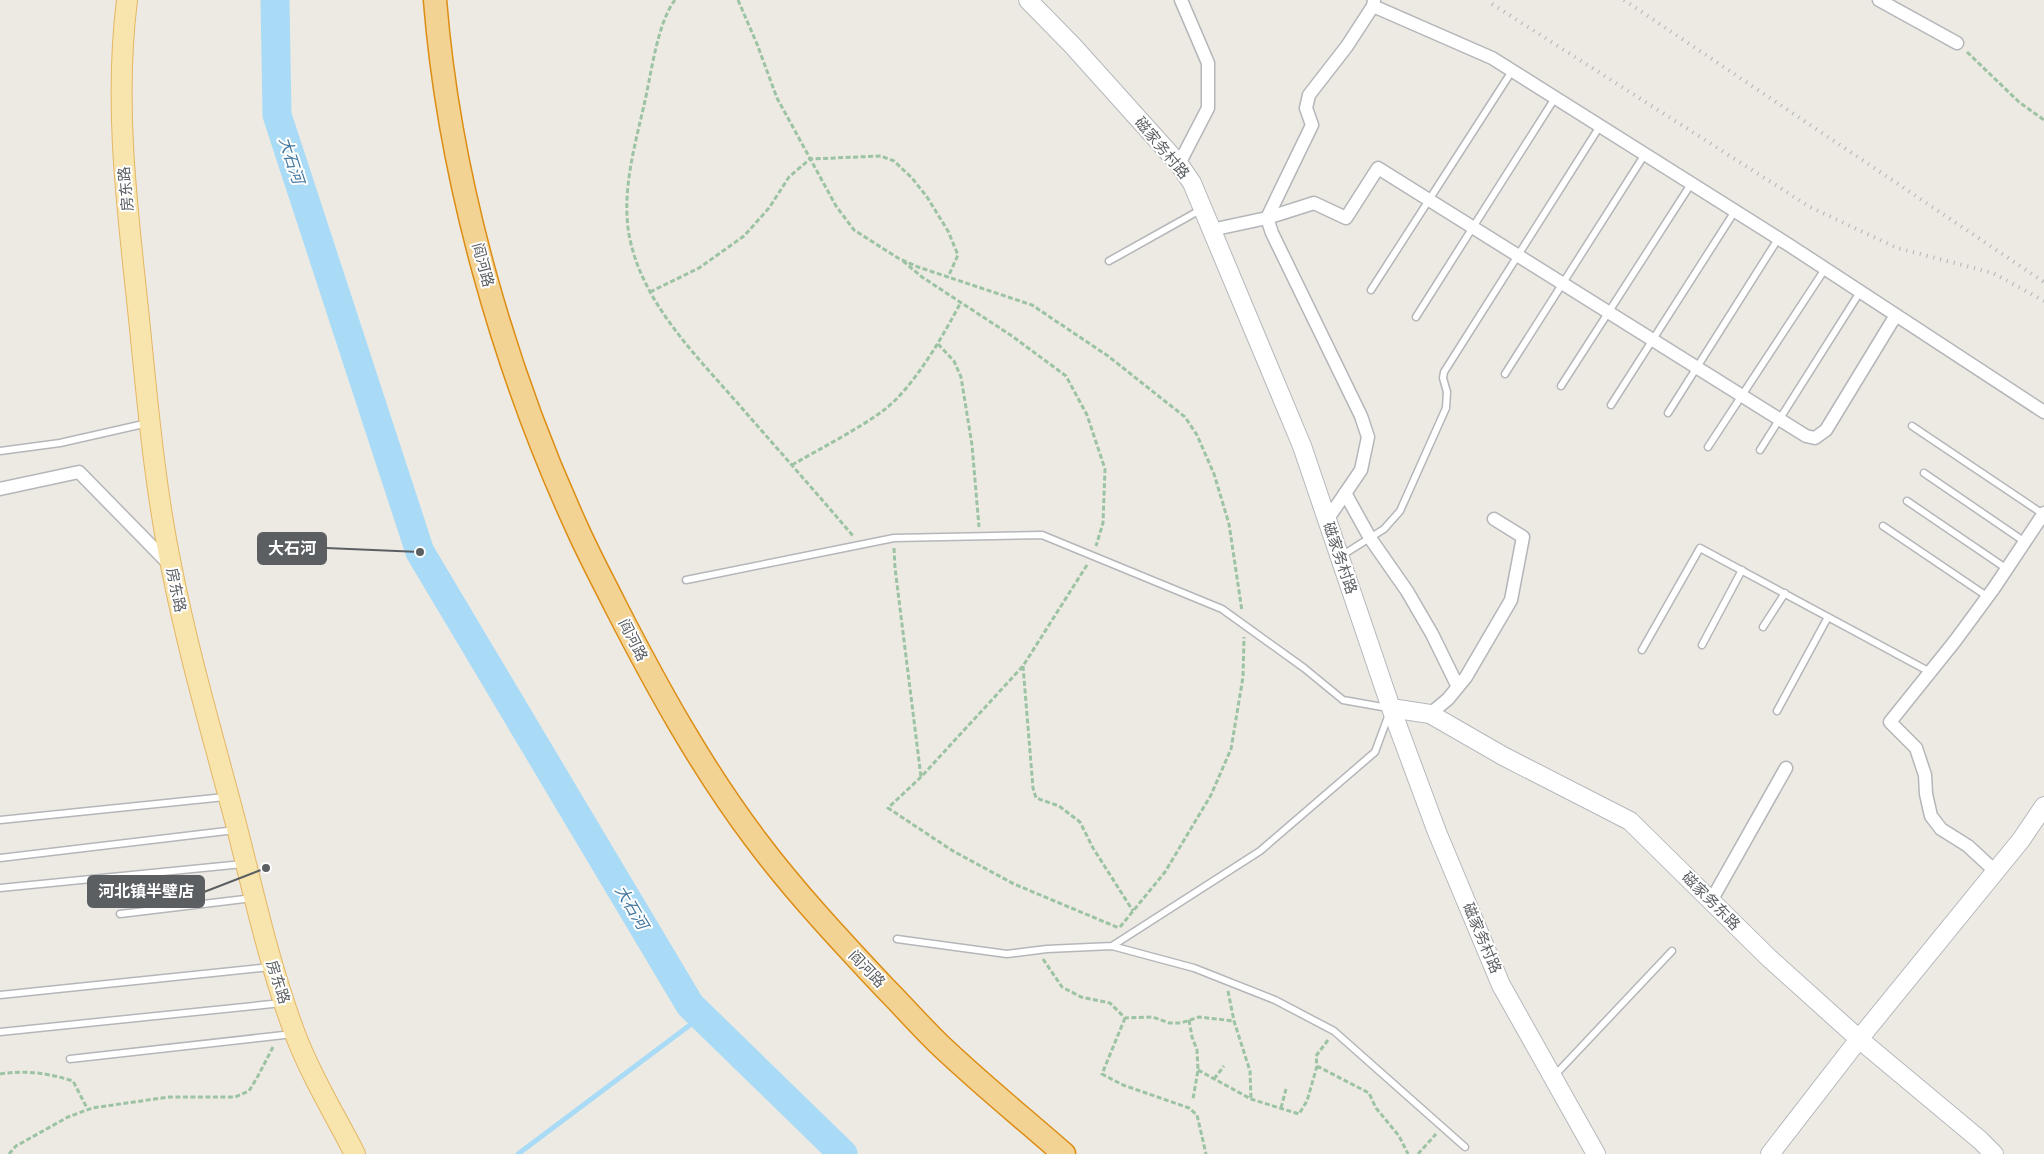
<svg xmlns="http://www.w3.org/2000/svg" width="2044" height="1154" viewBox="0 0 2044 1154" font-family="Figtree,'Noto Sans SC',sans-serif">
  <rect width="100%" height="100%" fill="#edeae3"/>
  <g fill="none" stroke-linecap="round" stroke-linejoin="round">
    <path stroke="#a9dbf7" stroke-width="5" d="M518 1154 702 1016"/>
    <path stroke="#a9dbf7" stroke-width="29" d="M275 0 277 115 420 552 690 1005 843 1154"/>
    <g stroke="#b4b6b9" stroke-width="9">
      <path id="lane" d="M1109 261 1202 209
        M1371 290 1512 71
        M1416 317 1555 98
        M1505 374 1645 154
        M1561 386 1691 184
        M1611 405 1735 211
        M1668 413 1778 239
        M1912 426 2043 514
        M1708 447 1825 269
        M1760 450 1860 292
        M0 451 60 443 148 423
        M1924 473 2025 542
        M1907 501 2007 569
        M1883 526 1988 597
        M1341 556 1384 529 1400 511 1446 408 1447 392 1443 378 1444 372 1600 126
        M686 580 894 538 1042 535 1222 609 1304 668 1343 700 1388 708
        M1763 627 1785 593
        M1702 645 1742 570
        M1642 650 1700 548 1930 672
        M1777 711 1828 617
        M0 820 225 797
        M0 858 235 830
        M0 888 243 864
        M120 914 253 898
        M897 939 1007 954 1047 949 1112 946 1260 851 1375 752 1389 714
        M1112 946 1194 968 1275 1000 1334 1031 1465 1147
        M0 995 270 967
        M0 1032 282 1003
        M70 1059 293 1034
        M1554 1076 1672 951"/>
    </g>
    <g stroke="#b4b6b9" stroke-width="15">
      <path id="street" d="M1879 0 1957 43
        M1373 6 1492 58 1789 245 2044 412
        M1179 164 1208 108V63L1181 0
        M1211 230 1267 218 1314 203 1346 218 1378 168 1779 419 1806 436 1815 438 1826 430 1896 315
        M0 489 79 472 171 566
        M1345 493 1370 538 1407 591 1432 634 1458 687
        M1327 520 1361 470 1368 437 1361 416 1272 233 1267 218 1312 125 1306 108 1309 95 1347 46 1373 6 1374 0
        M1430 714 1448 699 1466 677 1511 600 1523 537 1494 519
        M1995 871 1968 846 1941 829 1931 816 1926 794 1925 775 1916 748 1890 722 1955 641 1994 588 2044 513
        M1711 901 1786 768"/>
    </g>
    <g stroke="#b5b8bc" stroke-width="20">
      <path id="secondary" d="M1028 0 1073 46 1179 164 1192 183 1302 446 1391 708 1437 832 1501 985 1596 1154
        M1391 708 1430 714 1503 756 1630 821 1769 958 1859 1039 1980 1140 1994 1154
        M1770 1154 1859 1039 2021 840 2044 806"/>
    </g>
    <g stroke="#e4b664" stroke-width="22">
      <path id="primary" d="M127 0C114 104 127 206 138 309 147 396 154 484 172 570 189 656 214 740 236 824 254 894 269 964 294 1031 309 1072 335 1115 355 1154"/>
    </g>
    <g stroke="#dc8d14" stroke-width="25">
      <path id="highway" d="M435 0C449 176 503 367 577 528 589 555 603 581 616 607 657 687 701 767 756 840 795 892 840 940 885 988 904 1007 922 1028 941 1046 981 1084 1023 1118 1064 1154"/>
    </g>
    <path stroke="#9cc3a3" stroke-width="3" stroke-dasharray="5 2.5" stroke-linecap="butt" d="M675 0C657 23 651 76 644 105 635 145 623 186 628 228 638 302 701 360 747 414 783 455 819 496 854 537
      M738 0 757 44 777 98 836 206 854 230 898 258 918 267 1032 305 1108 356 1185 417 1197 435 1214 474 1229 524 1242 611
      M1967 52 2019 102 2044 120
      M903 261 922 277 1012 336 1066 376 1087 415 1105 469 1103 523 1096 546
      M650 292 699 268 744 236 769 208 789 177 810 159 881 156 894 161 912 178 927 197 948 231 958 255 948 277
      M938 344 954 361 961 377 972 445 979 527
      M792 465C821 448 857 430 884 410 914 387 943 336 961 302
      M894 548 895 568 921 777
      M1087 565 1023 666 921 777 888 808 953 851 1014 884 1119 928
      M1023 666 1033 788 1036 798 1059 806 1080 822 1093 848 1133 911
      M1120 927 1165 872 1211 795 1231 749 1243 677 1244 637
      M1043 959 1062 987 1081 997 1110 1003 1125 1018 1153 1017 1169 1023H1181L1199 1017 1234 1021
      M1228 991 1234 1021 1250 1071 1251 1099
      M1125 1018 1102 1074 1123 1085 1189 1108 1197 1115 1206 1154
      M1189 1020 1192 1037 1197 1050 1198 1070 1193 1099
      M1328 1040 1316 1056 1317 1066 1369 1093 1376 1108 1399 1136 1408 1154
      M1198 1070 1251 1099 1299 1114 1307 1101 1317 1066
      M0 1074C25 1070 48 1073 73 1081L88 1110
      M1214 1079 1224 1066
      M1281 1108 1286 1089
      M9 1154 16 1146 68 1117 92 1108 169 1097H235L249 1091 258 1076 273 1047
      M1418 1154 1436 1134"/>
    <use href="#lane" stroke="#fff" stroke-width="6"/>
    <use href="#street" stroke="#fff" stroke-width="12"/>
    <use href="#secondary" stroke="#fff" stroke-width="18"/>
    <use href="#primary" stroke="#f8e5ad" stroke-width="20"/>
    <use href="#highway" stroke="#f3d393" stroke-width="22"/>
    <path stroke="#b1b2b2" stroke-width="4" stroke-dasharray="1 6" stroke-linecap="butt" d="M1624 0 2044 282
      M1492 4 1810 207 1897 248 1993 273 2044 301"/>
  </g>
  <g text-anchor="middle" stroke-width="4" stroke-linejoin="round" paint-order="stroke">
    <g font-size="15" fill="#5b5f62" stroke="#fff">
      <text transform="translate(1162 148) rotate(50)" y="5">磁家务村路</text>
      <text transform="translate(126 189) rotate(-95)" y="5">房东路</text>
      <text transform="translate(483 265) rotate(75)" y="5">阎河路</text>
      <text transform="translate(1340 558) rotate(71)" y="5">磁家务村路</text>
      <text transform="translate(176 590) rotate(78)" y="5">房东路</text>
      <text transform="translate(633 640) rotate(63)" y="5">阎河路</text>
      <text transform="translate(1711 901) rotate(45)" y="5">磁家务东路</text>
      <text transform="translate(1482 938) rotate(67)" y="5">磁家务村路</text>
      <text transform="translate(867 969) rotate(46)" y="5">阎河路</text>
      <text transform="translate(278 982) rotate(72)" y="5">房东路</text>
    </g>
    <g font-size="16" font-style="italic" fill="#45789f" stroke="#fff">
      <text transform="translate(292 160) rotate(72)" y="6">大石河</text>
      <text transform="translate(632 907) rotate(59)" y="6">大石河</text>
    </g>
  </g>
  <path fill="none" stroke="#5b5f62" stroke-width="2" d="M420 552L326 548M266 868L204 892"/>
  <g fill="#5b5f62" stroke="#fff" stroke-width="2">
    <circle cx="420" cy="552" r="5"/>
    <circle cx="266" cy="868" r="5"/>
  </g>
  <g fill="#5b5f62" stroke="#5b5f62" stroke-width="2">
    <rect x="258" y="533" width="68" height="31" rx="5"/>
    <rect x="88" y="876" width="116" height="31" rx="5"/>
  </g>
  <g font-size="16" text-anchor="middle" font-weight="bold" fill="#fff">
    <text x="292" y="554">大石河</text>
    <text x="146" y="897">河北镇半壁店</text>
  </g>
</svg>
